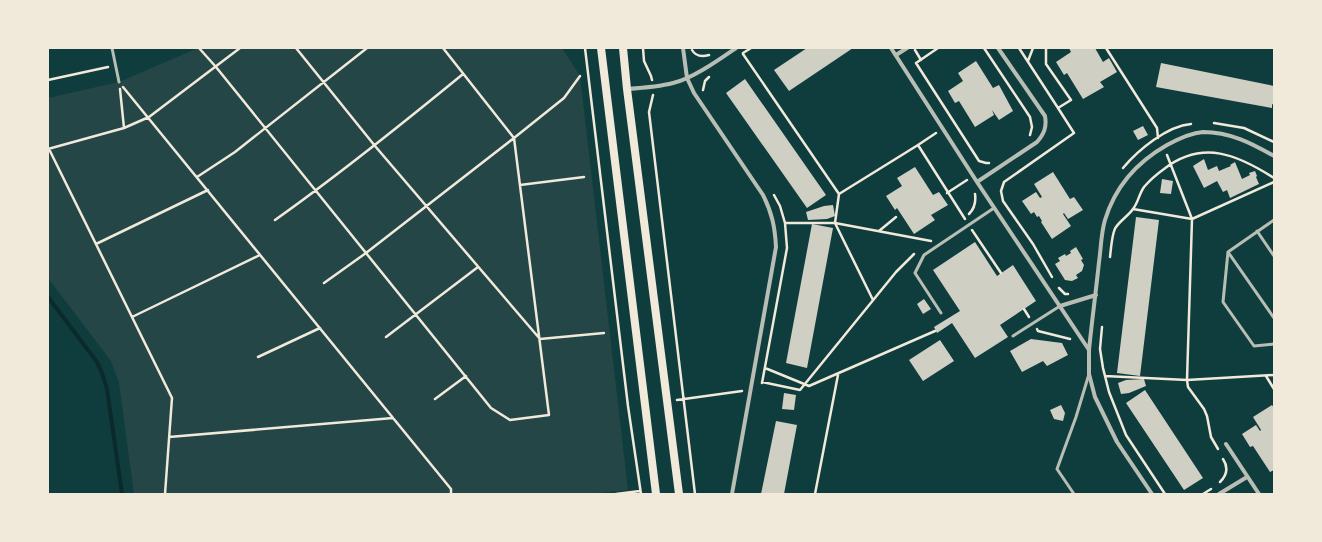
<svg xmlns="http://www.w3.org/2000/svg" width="1322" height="542" viewBox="0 0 1322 542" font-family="'Alegreya Sans',sans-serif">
  <rect width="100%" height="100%" fill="#0f3d3e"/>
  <path fill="#244646" d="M198 48H562L580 76 628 490 589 494H134L119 383 111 361 48 278V98L119 82Z"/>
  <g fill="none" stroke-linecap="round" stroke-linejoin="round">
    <path stroke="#0a2a2b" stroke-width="4" d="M48 297 97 362 102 373 107 389 122 494"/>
  </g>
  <path fill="#cfcfc3" d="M807 48H853L789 91 774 70Z
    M1069 48H1095L1103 62 1109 58 1117 72 1100 82 1104 87 1083 99 1067 73 1064 75 1056 62 1071 52Z
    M976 61 993 88 999 85 1013 111 999 120 992 110 994 115 975 127 959 101 955 103 948 91 963 81 958 73Z
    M1161 63 1274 86V105L1272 104V108L1156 87Z
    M745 79 826 195 807 208 726 93Z
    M1143 126 1148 135 1138 140 1133 131Z
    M1204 159 1208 170 1217 166 1219 171 1231 166 1230 165 1235 162 1242 179 1250 175 1249 173 1255 171 1257 176 1256 177 1259 184 1230 198 1227 190 1223 192 1217 181 1204 188 1193 166Z
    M915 167 933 195 939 192 948 205 931 215 935 220 914 234 897 208 895 210 886 196 902 186 897 178Z
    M1053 172 1070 199 1074 197 1083 210 1068 219 1064 213 1063 214 1071 226 1052 239 1041 222 1042 221 1039 216 1037 217 1034 212 1031 214 1022 201 1036 192 1040 198 1042 197 1034 184Z
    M1162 179 1173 181 1171 194 1160 193Z
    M833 205 835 216 827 219 808 220 806 212 824 206Z
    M1136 217 1159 220 1140 376 1117 373Z
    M812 224 833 228 807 368 786 363Z
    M975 242 997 276 1013 265 1036 301 1000 325 1008 337 975 358 952 323 937 333 934 327 960 311 933 270Z
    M1076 247 1083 259 1081 260 1084 265 1082 271 1076 275 1078 278 1072 281 1065 280 1055 264 1060 261 1058 258 1065 254 1066 256 1071 253 1070 251Z
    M924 299 931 309 923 314 917 304Z
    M1031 339 1062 343 1068 355 1047 366 1043 361 1022 372 1010 351Z
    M940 340 954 361 923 381 909 360Z
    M1144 379 1146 386 1129 393 1121 394 1118 383 1126 380Z
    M1145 390 1203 478 1184 490 1126 403Z
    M784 393 796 395 794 410 782 409Z
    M1061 405 1065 413 1063 421 1054 419 1050 410Z
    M1272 405 1274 408V470L1270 472 1253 446 1250 447 1242 434 1256 425 1260 431 1261 430 1253 417Z
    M776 421 797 425 784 494H761Z"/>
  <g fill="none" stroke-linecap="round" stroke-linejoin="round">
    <path stroke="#f1e9da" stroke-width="2.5" d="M199 48 216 67 491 408 510 420 549 415 514 138 443 48
      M296 48 375 146 540 339 604 333
      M585 48 628 406 641 494
      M643 48 644 61 651 76 652 80
      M938 48 916 63 979 161 986 163H989
      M984 48 1030 117 1032 127 1030 135
      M1019 48 1058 108
      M1046 48V64L1071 100 1058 108 1074 133 1004 182 1001 191 1003 201 1033 244 1052 277
      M1106 48 1157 128 1158 138
      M692 50C696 57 702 57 709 55
      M915 50 921 60
      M743 53 751 48
      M743 54 839 194 835 223 873 300
      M1028 61 1033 48
      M48 80 108 67
      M123 87 451 489V494
      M703 90 705 81 709 77
      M653 95 649 112 695 494
      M1214 123 1244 128 1274 142
      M124 128 149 117 240 48
      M918 145 936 133
      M48 149 124 128 120 89
      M49 149 172 398 165 494
      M1167 155 1192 219 1187 380 1188 387 1204 409 1207 416 1211 437 1218 449
      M1123 168C1138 150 1167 126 1191 124
      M197 177 235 152 367 48
      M520 185 584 177
      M947 193 967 180
      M839 194 918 145 965 219
      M1133 209 1192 219 1274 182
      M969 214C974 209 976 201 975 194
      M275 220C340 174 402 124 463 74
      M785 223H835L931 241
      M972 230 1001 273
      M879 231 896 217
      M96 244 208 190
      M1110 257C1111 249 1112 232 1116 227 1121 220 1128 216 1133 209 1138 203 1139 194 1144 187 1150 180 1157 174 1164 169 1203 139 1238 155 1274 178
      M324 283 366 253 514 138 564 98 580 76
      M1059 288 1065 294H1068
      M1024 309 1029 317
      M132 317 260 255
      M1102 327 1100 349 1103 368 1109 392 1126 435 1165 494
      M1037 329 1038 331 1070 339
      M386 337 478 267
      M258 357 320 328
      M765 368 809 386 935 331
      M1105 376 1187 380 1274 375
      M1266 376 1274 389
      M762 382 800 390 896 272 914 254
      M762 383 787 248 785 223 780 206 774 195
      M435 399 466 376
      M677 400 742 391
      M169 437 393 418
      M1220 482C1227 475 1229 468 1223 459
      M616 494 640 491
      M815 494 838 375
      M1203 494 1211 489"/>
    <path stroke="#b8beb3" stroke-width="3" d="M112 48 119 82
      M1274 220 1228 252 1223 302 1254 346 1274 344
      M1257 231 1274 256
      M1228 252 1274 318
      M941 313 915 273 924 255 994 208
      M1013 336 1060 306
      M1074 494 1057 469 1076 417 1089 374"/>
    <path stroke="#b8beb3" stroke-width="4" d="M683 48 687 78 694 93 763 195C772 213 775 227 776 247L732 494
      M891 48 977 182 1089 350V374L1095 397 1117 442 1152 494
      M896 55 907 48
      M627 89C642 88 658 87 673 83 692 79 720 59 736 48
      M977 182 1037 142C1044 134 1047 127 1045 116L998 48
      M1060 306 1096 295
      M1089 350C1092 320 1096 291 1099 262 1101 249 1101 233 1105 220 1115 187 1137 162 1167 145 1178 139 1190 133 1203 132 1230 132 1251 143 1274 156
      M1226 444 1259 494
      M1219 494 1247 477"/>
    <path stroke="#f1e9da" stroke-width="8" d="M601 48 656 494
      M623 48 627 89 679 494"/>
  </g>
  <rect width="1322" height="542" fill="none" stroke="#f1e9da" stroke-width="98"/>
</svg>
